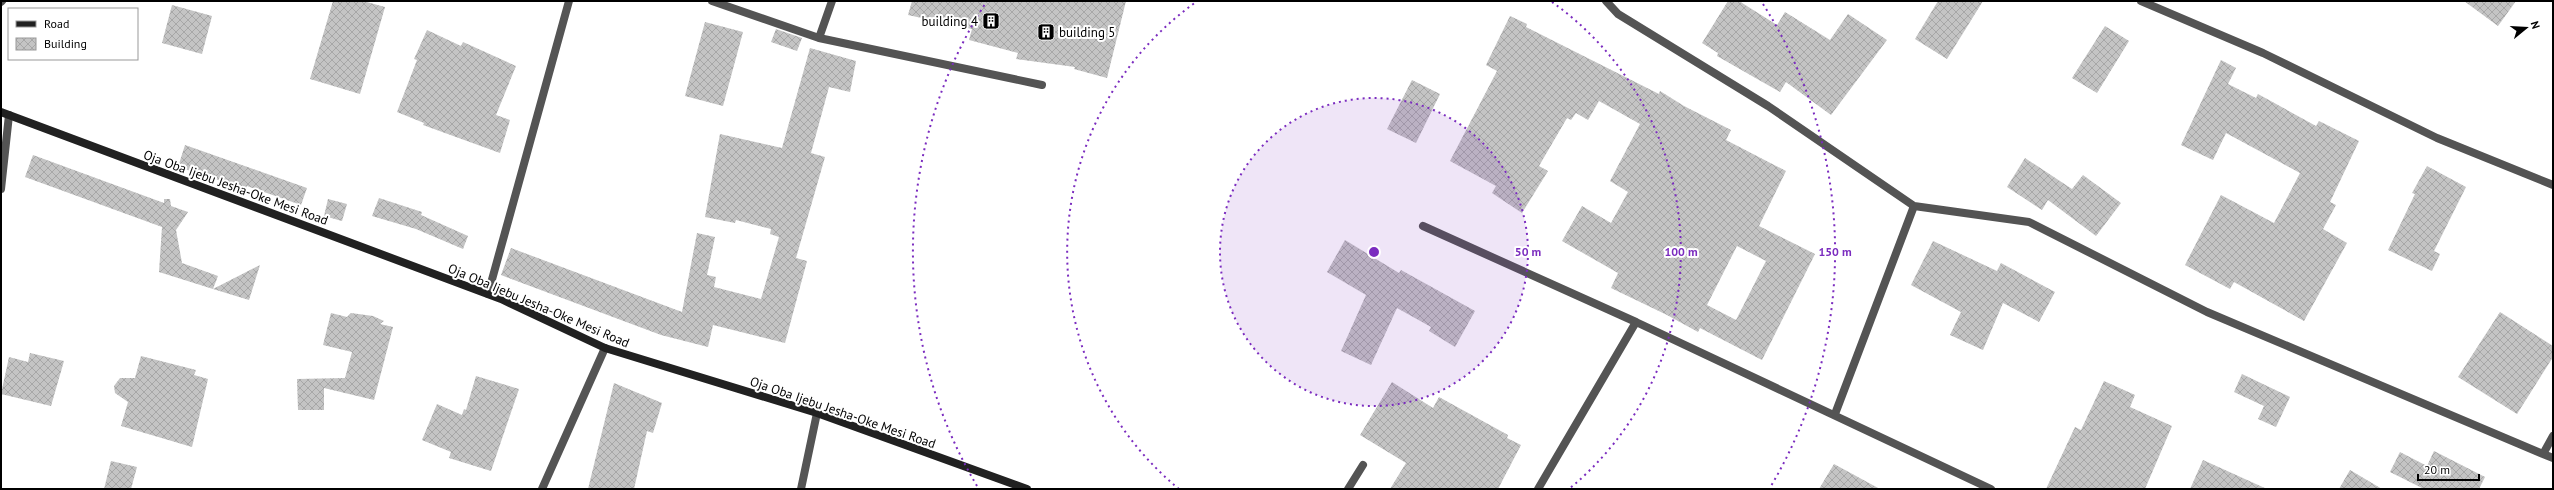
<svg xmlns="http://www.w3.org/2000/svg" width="2554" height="490" viewBox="0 0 2554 490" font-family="'PT Sans',sans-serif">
  <defs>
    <pattern id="building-cross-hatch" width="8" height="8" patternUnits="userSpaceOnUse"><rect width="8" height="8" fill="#c4c4c4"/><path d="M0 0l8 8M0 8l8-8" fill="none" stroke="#a7a7a7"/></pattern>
  </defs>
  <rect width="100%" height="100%" fill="#fff"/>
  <path fill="url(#building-cross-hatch)" fill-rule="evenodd" d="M333 1H363L385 7 360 94 310 79Z
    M912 1H1126L1107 78 1074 69 1075 67 1016 59 1018 53 969 40 972 29 908 15Z
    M1728 1H1739L1777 25 1785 12 1830 40 1848 14 1887 40 1831 115 1786 82 1780 92 1717 56 1718 53 1702 43Z
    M1938 1H1983L1947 59 1915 39Z
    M2464 1H2516L2498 26Z
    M172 5 212 16 202 54 162 43Z
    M1510 16 1527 24 1526 27 1659 94 1660 91 1684 106 1731 130 1726 140 1786 171 1759 226 1815 254 1762 360 1700 328 1698 332 1667 315 1611 288 1618 273 1562 241 1582 206 1611 223 1628 192 1610 181 1640 124 1599 101 1588 120 1576 113 1571 120 1567 118 1539 166 1548 171 1522 213 1492 193 1496 186 1450 161 1497 71 1486 65ZM1737 246 1766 261 1736 320 1707 305Z
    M705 22 743 32 723 106 685 96Z
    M2105 26 2129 41 2097 93 2072 78Z
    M776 29 802 38 797 51 771 42Z
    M427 30 461 46 463 42 516 66 496 115 510 120 500 153 423 125 424 123 397 112 417 60 414 59Z
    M810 48 856 61 850 92 829 87 811 153 825 157 796 258 807 261 785 343 713 325 708 347 661 335 501 275 511 248 682 312 697 233 715 237 707 275 716 277 714 287 761 299 779 237 770 234 771 229 736 220 735 223 705 217 720 134 782 148Z
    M2221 60 2236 68 2228 84 2256 98 2258 94 2316 126 2319 121 2359 141 2330 202 2336 205 2323 229 2347 243 2304 321 2234 282 2230 289 2185 265 2221 195 2274 223 2300 173 2226 133 2213 160 2181 145Z
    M1412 80 1440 94 1416 143 1387 129Z
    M185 145 307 188 301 205 247 186 246 189 178 167Z
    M33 155 164 203V199H170L171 206 188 212 176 230 182 263 218 276 213 289 159 272 162 227 25 177Z
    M2025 158 2072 189 2083 175 2121 203 2096 236 2048 200 2042 210 2007 187Z
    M2427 166 2466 187 2434 251 2440 254 2432 271 2388 250 2415 194 2412 193Z
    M379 198 422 212 421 215 468 236 463 249 416 229 372 216Z
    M328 199 347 204 342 221 324 216Z
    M1345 240 1399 273 1401 270 1475 311 1455 347 1429 331 1431 327 1397 308 1371 365 1341 351 1366 295 1327 272Z
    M1933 241 1997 271 2001 263 2055 292 2039 322 2003 303 1983 350 1950 335 1961 312 1911 285Z
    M260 265 249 300 213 289Z
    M2500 312 2553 346V357L2517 414 2458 377Z
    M331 313 347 317 351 313 373 316 384 321 380 324 393 327 374 400 324 388V410H298L297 379 345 378 352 352 323 345Z
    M30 353 64 361 51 406 1 394 9 357 28 362Z
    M141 356 196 370 194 375 208 379 192 447 121 426 128 402 115 393 114 386 120 378H135Z
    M2242 374 2290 397 2276 427 2258 419 2264 406 2234 392Z
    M476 376 519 389 491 471 449 458 451 452 422 440 437 404 462 415 464 409 466 410Z
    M2104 381 2135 395 2130 407 2172 426 2145 489H2046L2075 427 2081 430Z
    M1392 382 1433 408 1439 397 1508 435 1507 438 1521 445 1498 489H1390L1406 463 1360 435Z
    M614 383 662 403 653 433 647 431 634 489H588Z
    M2434 451 2485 477 2479 489H2424L2390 472 2400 452 2427 466Z
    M2203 460 2267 489H2190Z
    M111 461 137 467 131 489H104Z
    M1834 464 1880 489H1819Z
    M2350 470 2382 489H2339Z"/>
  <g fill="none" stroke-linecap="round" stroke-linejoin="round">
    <path stroke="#545454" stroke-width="8" d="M1 189 9 115
      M1348 489 1363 465"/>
    <path stroke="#545454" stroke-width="8" d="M712 1 819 38 832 1
      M1606 1 1618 14 1768 106 1914 206 2029 222 2207 312 2543 454
      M2141 1 2263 53 2437 138 2553 185
      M1 2 2 1
      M819 38 1042 85
      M1423 226 1636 322
      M488 294 569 1
      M1835 414 1914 206
      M2553 436 2543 454 2553 458
      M542 489 605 348
      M801 489 817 413
      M1538 489 1636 322 1991 489"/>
    <path stroke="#212121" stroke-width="8" d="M1 112 501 299 605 348 817 413 1027 489"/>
  </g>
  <circle cx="1374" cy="252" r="154" fill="#7b2cbf" fill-opacity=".12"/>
  <g fill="none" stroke="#7b2cbf" stroke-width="2" stroke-dasharray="2 4">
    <circle cx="1374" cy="252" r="154"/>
    <path d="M1179 489A307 307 0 0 1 1196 2M1552 2A307 307 0 0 1 1569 489"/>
    <path d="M977 486A461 461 0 0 1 985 4M1763 4A461 461 0 0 1 1771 486"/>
  </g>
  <defs>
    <g id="building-square" transform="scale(0.9)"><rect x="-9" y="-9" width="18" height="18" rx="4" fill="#000" stroke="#fff"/><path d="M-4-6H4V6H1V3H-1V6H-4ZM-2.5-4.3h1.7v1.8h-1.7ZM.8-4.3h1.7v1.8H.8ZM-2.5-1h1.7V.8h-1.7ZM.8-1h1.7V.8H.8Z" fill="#fff"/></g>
  </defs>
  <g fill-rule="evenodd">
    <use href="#building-square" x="991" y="21"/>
    <use href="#building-square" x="1046" y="32"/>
  </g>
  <g text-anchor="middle" stroke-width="4" stroke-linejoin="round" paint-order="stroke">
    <g font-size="13" fill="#000" stroke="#fff" text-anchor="end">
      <text x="978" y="26">building 4</text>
      <text x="1059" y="37" text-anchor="start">building 5</text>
    </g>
    <g font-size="13" fill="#000" stroke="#fff">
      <text transform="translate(236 187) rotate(20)" y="5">Oja Oba Ijebu Jesha-Oke Mesi Road</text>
      <text transform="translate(539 305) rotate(23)" y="5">Oja Oba Ijebu Jesha-Oke Mesi Road</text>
      <text transform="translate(843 412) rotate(19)" y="5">Oja Oba Ijebu Jesha-Oke Mesi Road</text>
    </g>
  </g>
  <circle cx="1374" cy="252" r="6" fill="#7b2cbf" stroke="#fff" stroke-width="2"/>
  <g font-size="12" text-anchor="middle" font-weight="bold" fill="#7b2cbf" stroke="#fff" stroke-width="4" stroke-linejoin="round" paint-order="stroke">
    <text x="1528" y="256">50 m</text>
    <text x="1681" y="256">100 m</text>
    <text x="1835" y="256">150 m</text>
  </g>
  <rect width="2554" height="490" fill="none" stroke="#000000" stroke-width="4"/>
  <rect x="8" y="8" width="130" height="52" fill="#ffffff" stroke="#999999"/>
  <rect x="16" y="21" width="20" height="6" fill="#212121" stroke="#999999"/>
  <text x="44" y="28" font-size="12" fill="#000000">Road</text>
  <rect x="16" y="38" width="20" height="12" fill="url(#building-cross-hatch)" stroke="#999999"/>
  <text x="44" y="48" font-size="12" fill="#000000">Building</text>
  <g transform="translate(2526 28) rotate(72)" stroke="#ffffff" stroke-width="3" paint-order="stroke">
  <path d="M0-3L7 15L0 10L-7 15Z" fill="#000000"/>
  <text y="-6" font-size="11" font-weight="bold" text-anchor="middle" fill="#000000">N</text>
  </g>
  <path d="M2418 474v6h61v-6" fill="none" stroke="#000000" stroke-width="2"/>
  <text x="2424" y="474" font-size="12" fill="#000000" stroke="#ffffff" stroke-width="3" paint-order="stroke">20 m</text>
</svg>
